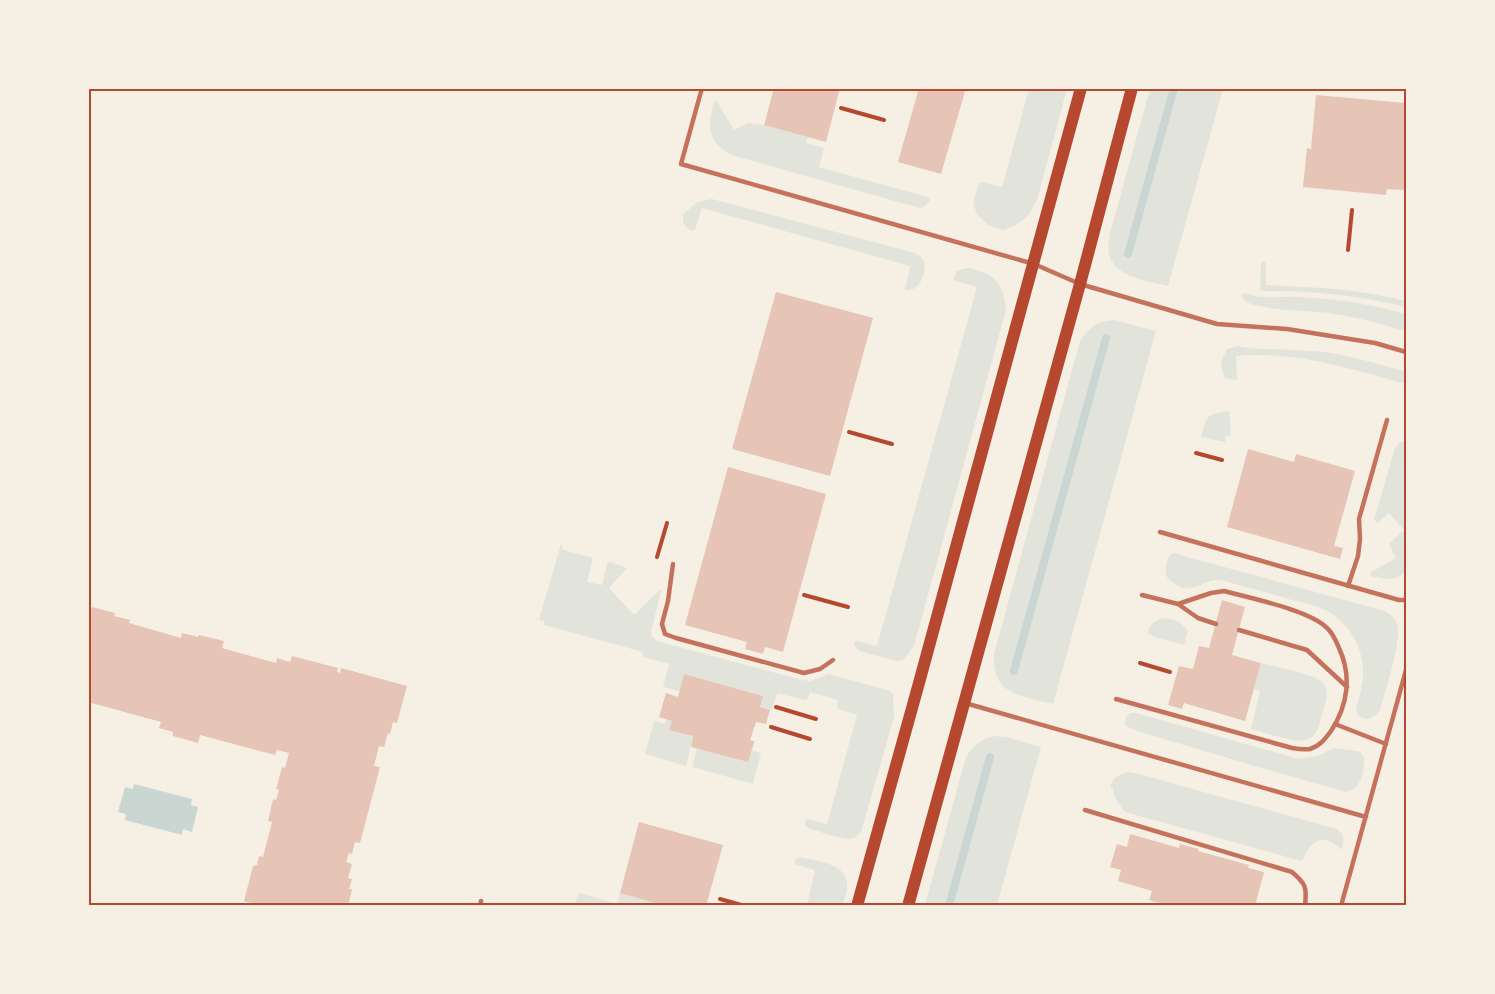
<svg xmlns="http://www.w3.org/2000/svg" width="1495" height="994" viewBox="0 0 1495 994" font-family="Commissioner,sans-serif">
  <rect width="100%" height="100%" fill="#f6efe4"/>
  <path fill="#e2e4dc" d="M1029 89H1067L1037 200 1028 216 1016 225 1003 230 988 225 977 214 973 203 979 183 982 182 1002 187Z
    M1150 89H1223L1168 286C1149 281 1117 278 1110 257 1107 249 1109 241 1110 233Z
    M716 100 734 130 748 123 764 125 808 137 806 143 824 148 819 167 928 197 930 200 925 206 920 208 731 155C707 141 707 127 714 102Z
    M712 199 915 253C918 255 921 256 923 260 927 267 922 284 915 288 911 290 909 290 905 290L910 266 702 208 695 230 693 231C684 227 681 223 684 213L698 202Z
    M1261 262H1265L1266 264V285C1314 287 1360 289 1406 301V307C1359 295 1309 290 1260 291Z
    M970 268C997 276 1003 282 1006 310L914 646 903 660 896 661 860 651 855 647 854 643 857 641 877 646 977 287 953 280 957 271 963 269Z
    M1245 293C1263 300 1281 296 1300 297 1336 299 1372 304 1406 314V331C1381 324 1356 317 1329 313 1305 310 1278 311 1255 305 1248 303 1244 302 1241 295Z
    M1114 320 1156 331 1053 704C1034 699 1002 696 996 674 994 668 994 661 994 654L1080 341C1091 326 1095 322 1114 320Z
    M1238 346C1262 351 1287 348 1312 351 1344 353 1376 363 1406 372V384C1349 368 1296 351 1236 356L1237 380 1225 378C1219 365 1221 361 1227 349Z
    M1229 411 1231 435 1226 436 1225 442 1201 437C1207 414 1207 414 1229 411Z
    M1403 441H1406V570C1399 582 1383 579 1371 576L1370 574 1373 571 1396 558 1389 544 1404 530 1389 513 1378 523 1374 520 1395 448 1398 444Z
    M561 544 564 550 593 558 587 582 602 585 607 564 610 562 627 568 609 588 634 615 660 590 661 591 651 632 652 636 657 641 802 680 810 681 829 674 890 691 893 695 894 717 861 832C858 834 857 837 853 838 844 841 818 831 808 828L805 825V821L807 819 827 824 857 715 838 709 837 706 838 700 810 692 807 700H804L777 693 772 710 760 707 763 696 684 674 680 691 663 687 669 664 643 657V652L544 625V621L539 620Z
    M1173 553 1385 611C1389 614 1393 616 1396 621 1404 636 1385 692 1380 710 1373 719 1365 722 1357 714L1356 708C1359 698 1362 687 1363 677 1365 651 1350 623 1327 611 1315 605 1301 602 1288 599 1266 592 1243 586 1221 580 1196 580 1189 601 1166 576 1165 568 1166 557 1173 553Z
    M1164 618C1175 619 1181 622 1188 630L1184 645 1152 636 1148 634C1147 625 1157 620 1164 618Z
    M1261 663C1275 667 1308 673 1319 680 1332 687 1325 704 1322 714 1320 720 1320 727 1316 732 1314 736 1310 739 1305 740 1294 743 1263 732 1251 729L1260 691 1254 689Z
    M1131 713H1136L1299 759 1318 756 1334 748 1359 751 1364 757C1364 772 1363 787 1346 792L1265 769 1140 732 1126 726C1125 720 1125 716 1131 713Z
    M666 719 672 721 670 730 693 736 686 766 645 754 654 721 665 724Z
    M994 736 1006 737 1041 747 997 905H925L966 757C973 746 981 739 994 736Z
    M697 748 748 762 752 750 761 753 753 784 692 767Z
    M1129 772 1139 774 1337 829C1346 836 1344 840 1342 850 1323 832 1311 840 1302 861L1125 812C1119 804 1114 799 1113 789L1110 786C1114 777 1119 774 1129 772Z
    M799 857C817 861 849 863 847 887 847 893 844 900 842 905H807L815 870 797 865 794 863 796 859Z
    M580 893 617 904 620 893 667 905 577 906 575 903 578 895Z"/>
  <path fill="#c9d6d2" d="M134 784 192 799 191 805 198 807 192 832 183 829 182 835 125 820 126 814 118 812 125 787 133 789Z"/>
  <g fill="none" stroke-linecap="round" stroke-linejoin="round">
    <path stroke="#c9d6d2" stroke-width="8" d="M1128 254 1174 88
      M1014 671 1106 338
      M949 906 990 757"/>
  </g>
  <path fill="#e6c5b7" d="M774 88H840L826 142 764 125Z
    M919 88H966L941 174 898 162Z
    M1316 95 1406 103V190L1387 189 1386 195 1303 187 1307 148 1311 149Z
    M776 292 873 318 830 476 732 449Z
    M1248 449 1294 462 1296 454 1355 471 1334 546 1343 548 1340 559 1227 527Z
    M728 467 826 494 783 652 765 647 763 654 745 649 747 642 685 625Z
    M1222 600 1245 607 1232 655 1261 663 1245 721 1184 703 1182 709 1168 705 1179 666 1193 669 1199 646 1209 648Z
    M92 607 115 613 114 616 130 620 129 623 181 638 182 633 198 637 199 635 224 641 222 648 276 663 277 658 290 662 292 656 338 668 337 672 340 673 341 668 407 686 397 723 393 722 390 734 388 733 384 747 379 746 374 766 380 767 360 843 355 842 352 854 349 853 346 862 352 864 348 878 352 879 349 889H352L348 906H260L244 901 253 866 257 865 259 856 263 857 272 822 268 821 273 799 276 800 279 790 276 789 282 767 285 768 289 753 277 750 275 755 200 735 198 743 173 736V732L159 728 161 722 88 702V609L91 610Z
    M684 674 763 696 760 707 770 710 766 724 756 722 750 740 754 741V743L748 762 691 747 693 736 669 730 672 721 659 717 666 693 678 697Z
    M639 822 723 845 706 906H667L620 893Z
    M1130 834 1179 848 1180 844 1199 849 1198 851 1249 865 1248 868 1264 872 1255 906H1182L1172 903 1171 906 1149 900 1152 891 1118 881 1121 870 1110 867 1117 844 1127 847Z"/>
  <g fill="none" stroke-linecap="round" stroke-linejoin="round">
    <path stroke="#b5482f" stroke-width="4" d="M841 108 884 120
      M1348 250 1352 210
      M1406 261V259
      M849 432 892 444
      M1196 453 1222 460
      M657 557 667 523
      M804 595 848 607
      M1140 663 1170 672
      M776 707 816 719
      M771 727 810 739
      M720 899 745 906"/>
    <path stroke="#c5725c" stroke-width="4.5" d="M702 88 681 164 1034 264 1080 284 1217 324 1287 329 1375 343 1406 352
      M1160 532 1399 600H1406
      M673 564 668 601 662 624 665 634 676 638 804 673 820 669 833 660
      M1348 586 1358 556 1360 539 1359 519 1387 420
      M1178 604 1198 618 1216 624
      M1239 630 1307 650 1347 687
      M1116 699 1292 748C1298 749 1304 750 1310 749 1320 746 1325 739 1331 731 1348 705 1352 676 1339 648 1336 641 1333 633 1327 628 1310 610 1249 598 1224 591L1211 593 1178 604 1142 595
      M965 703 1366 817
      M1335 724 1386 744
      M1085 810 1292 872C1306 884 1307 887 1305 906
      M480 906 481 901
      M1341 906 1406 670"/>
    <path stroke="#b5482f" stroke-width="12" d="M857 906 919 683 1081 88
      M908 906 1080 284 1132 88"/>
  </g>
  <rect width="1495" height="994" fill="none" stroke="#f6efe4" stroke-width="180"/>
  <rect x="90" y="90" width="1315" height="814" fill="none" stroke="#b5482f" stroke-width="2"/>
</svg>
